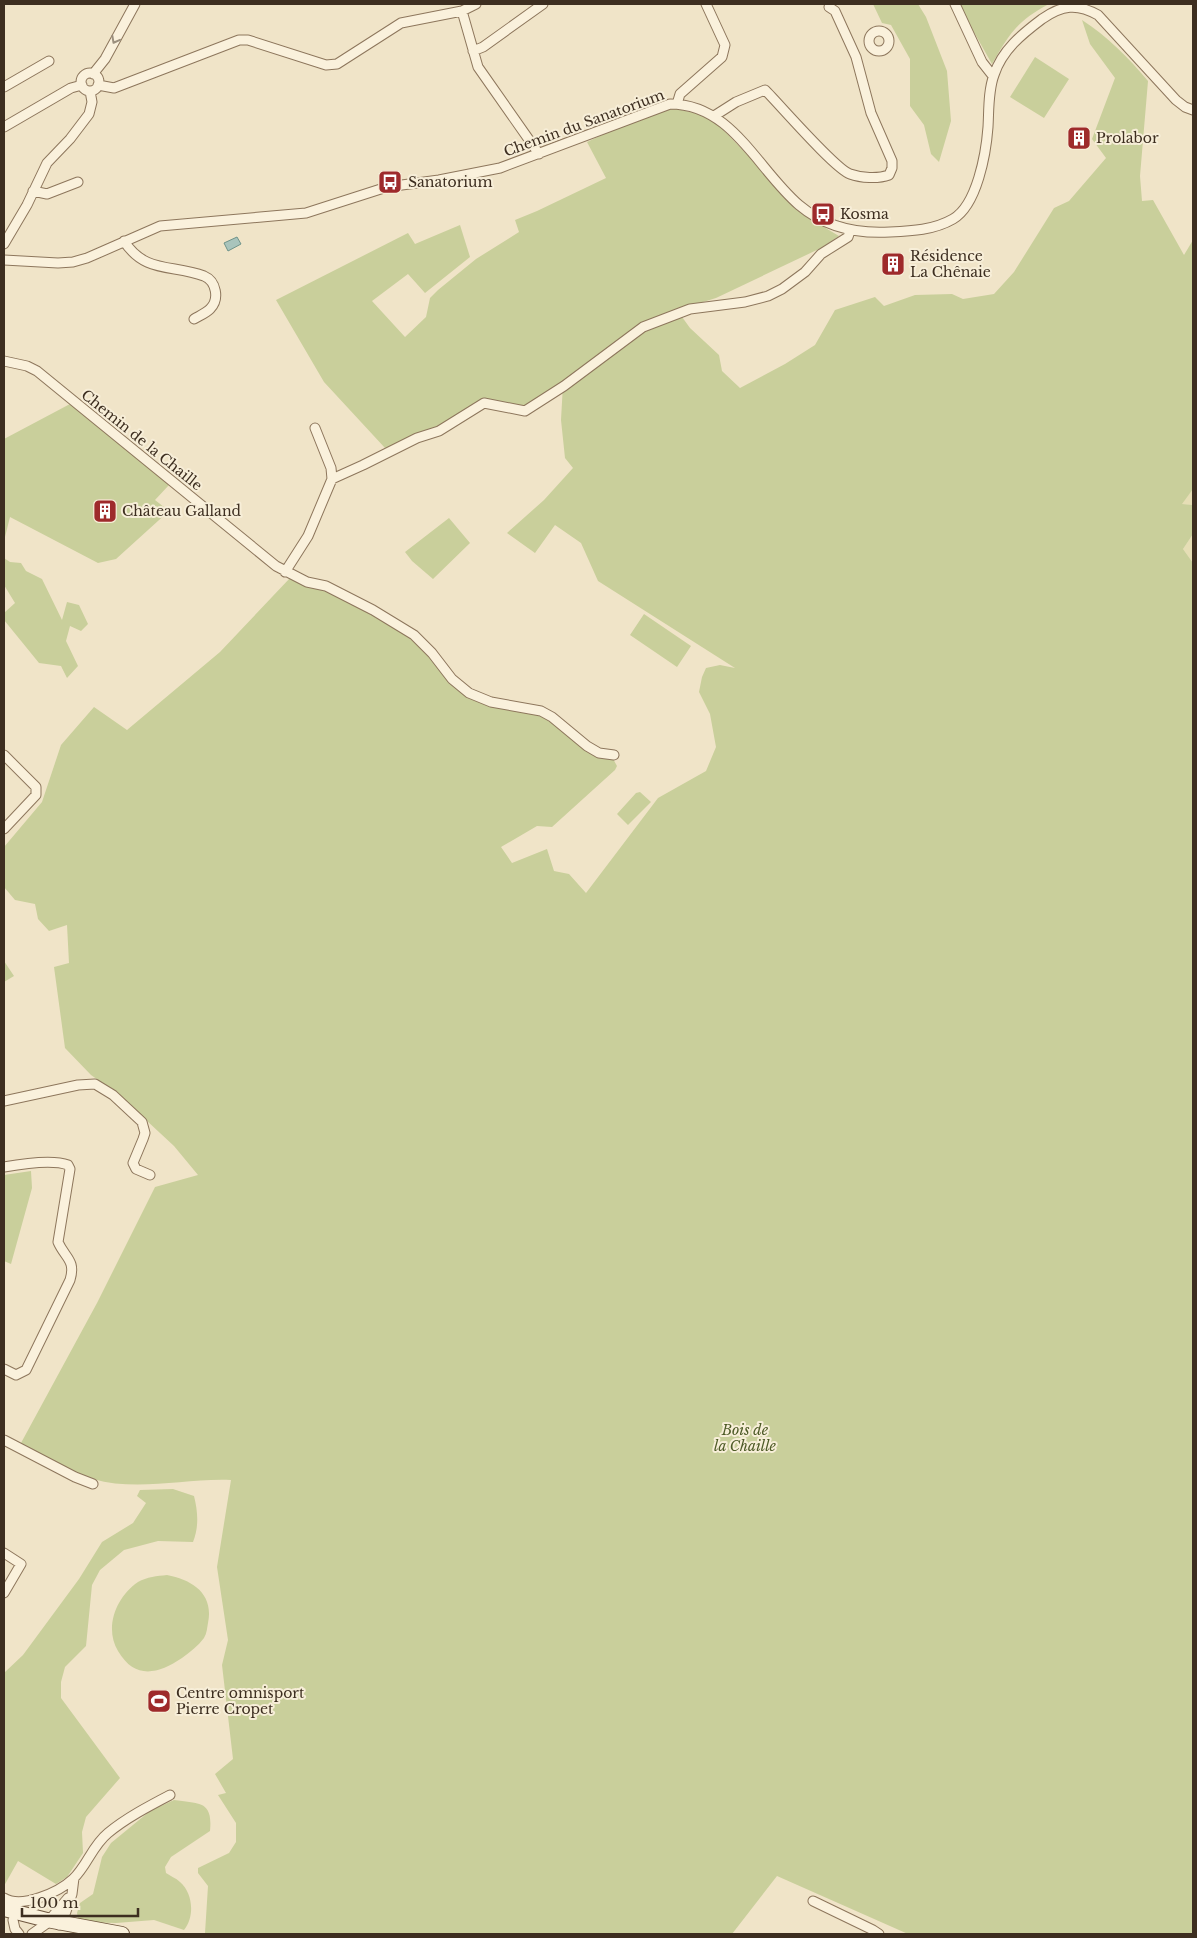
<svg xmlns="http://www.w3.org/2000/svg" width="1197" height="1938" viewBox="0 0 1197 1938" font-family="'Libre Baskerville',serif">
  <rect width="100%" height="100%" fill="#f0e4c8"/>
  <path fill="#e6deb5" d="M1193 489V505L1181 504Z
    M1193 534V563L1183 549Z"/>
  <path fill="#c9cf9b" d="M873 4H918L926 17 947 71 951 121 939 162 931 154 924 125 910 106V59L891 25 882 23Z
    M958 4H1049C1017 21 1010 33 992 64Z
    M1082 20C1108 37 1128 57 1148 81L1140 176 1142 201 1153 200 1184 255 1193 240V489L1182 504 1193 505V534L1183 549 1193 563V1934H908L777 1876 732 1934H211L205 1933 208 1886 198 1873V1868L229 1853 236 1842V1823L218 1795 226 1793 215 1774 233 1759 222 1665 228 1640 217 1567 231 1480C185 1478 138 1492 93 1479 68 1472 44 1455 21 1443L97 1303 155 1187 198 1175 174 1146 118 1094 91 1075 65 1048 54 967 69 963 67 925 49 931 38 919 35 904 15 900 4 887V847L42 802 61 745 94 707 127 730 220 652 290 578 325 590 365 611 412 639 430 654 458 688 551 719 612 757 617 766 615 770 552 827 537 826 501 847 512 863 547 849 554 871 569 874 586 893 658 798 706 771 716 747 710 714 699 692 702 677 706 668 720 665 735 668 598 581 581 543 555 525 535 553 507 533 544 500 573 468 565 458 561 420 563 384 524 408 487 399 439 427 385 448 324 382 276 300 408 233 415 244 460 225 470 257 425 293 408 274 372 301 405 337 426 317 430 298 438 290 476 259 519 232 515 220 537 211 606 178 587 142 621 126 673 108 711 117 807 217 839 236 821 248 716 298 677 310 690 328 719 355 722 371 740 388 785 364 815 345 835 310 875 297 884 306 915 295 952 294 963 299 994 294 1014 272 1054 208 1069 201 1106 158 1092 139 1115 78 1090 44Z
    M1035 57 1069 79 1044 118 1010 97Z
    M70 404 169 485 155 500 169 511 116 559 98 563 10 517 4 541V439Z
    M449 518 470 543 433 579 412 561 405 552Z
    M4 558 10 562 21 563 26 571 42 579 62 620 67 602 79 605 88 624 81 631 70 626 66 641 78 666 67 678 61 666 39 663 4 620V613L15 603 4 585Z
    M644 614 691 646 677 667 630 635Z
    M640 792 651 802 628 825 617 814 636 793Z
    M4 961 14 976 4 982Z
    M31 1171 32 1188 11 1264 4 1261V1175Z
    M173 1489 194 1496C198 1512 199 1527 193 1542L158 1541 124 1550 100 1570 92 1585 86 1646 65 1667 61 1682V1698L120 1778 86 1817 82 1832 83 1853 67 1877 56 1884 18 1861 4 1886V1673L23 1655 79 1579 102 1542 133 1523 146 1503 137 1496 140 1490Z
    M167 1575C193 1580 214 1594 208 1623 207 1628 207 1633 204 1638 198 1646 190 1652 182 1658 158 1674 135 1680 118 1651 104 1628 116 1597 138 1582 147 1577 157 1576 167 1575Z
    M174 1800C199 1804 213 1800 210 1831L171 1857 165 1867 166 1873C170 1876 176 1878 180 1882 193 1893 195 1917 184 1930L154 1920 116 1923 83 1922 78 1918 77 1913 80 1903 93 1894 102 1857 111 1843 150 1811Z"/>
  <path fill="#a9c4bc" stroke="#6f938a" d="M237 237 241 244 228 251 224 243Z"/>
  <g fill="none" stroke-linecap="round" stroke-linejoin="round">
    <g stroke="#8d765c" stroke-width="11">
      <path id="minor" d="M955 4 982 62 993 76
        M462 11 476 4
        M869 41a10 10 0 1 1 20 0a10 10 0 1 1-20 0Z
        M473 51 483 47 543 4
        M81 82a9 9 0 1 1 18 0a9 9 0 1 1-18 0Z
        M93 74 105 59 135 4
        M98 85 114 88 239 40H248L326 65 337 64 401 23 462 11 478 67 539 154
        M4 87 49 61
        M677 104 680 94 722 57 725 45 706 4
        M714 116 736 102 765 90C780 105 835 169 850 174 861 178 878 179 889 175L892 168V161L871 113 856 57 835 11 829 7
        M4 127 71 88 82 85
        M33 191 47 194 78 182
        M124 241C145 274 173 264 204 276 216 281 220 299 210 309 206 313 199 316 194 319
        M4 244 27 205 47 163 70 139 89 114 92 102 90 91
        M4 260 58 263 73 262 87 258 160 226 306 213 387 187 439 180 500 168 670 104C732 104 757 169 799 205 825 227 857 234 890 232 912 231 934 230 953 219 977 205 986 154 988 127 989 111 988 91 994 75 1002 50 1022 34 1042 19 1062 5 1077 3 1098 15L1176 100 1185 107 1193 110
        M4 361 27 366 37 371 276 566 307 582 326 586 373 610 414 635 432 653 452 679 469 693 491 702 541 711 552 717 587 746 599 753 614 755
        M332 479 363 465 417 438 439 431 484 403 525 411 564 386 643 327 690 309 745 302 768 296 782 289 805 272 821 254 848 237 850 231
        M285 572 308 536 332 479 331 468 315 428
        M4 755 36 787V795L4 829
        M4 1101 78 1085 95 1084 113 1095 142 1122 145 1133 143 1139 133 1163 136 1169 150 1175
        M4 1167C21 1164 52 1159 68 1165L70 1169 58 1242C65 1258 76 1260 70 1280L26 1370 16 1375 4 1369
        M4 1440 75 1477 93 1484
        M4 1553 21 1564 4 1593
        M4 1898C22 1909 59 1892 73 1879 87 1866 92 1846 108 1833 126 1818 149 1806 170 1795
        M813 1901 873 1930 879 1934
        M13 1920 15 1929 19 1934
        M59 1925 62 1923 72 1894 74 1878
        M32 1934 46 1924 68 1898"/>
    </g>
    <g stroke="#6f573f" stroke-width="16">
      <path id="secondary" d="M4 1909 47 1920 122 1934"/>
    </g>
    <use href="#minor" stroke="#faf1dc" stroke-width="9"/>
    <use href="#secondary" stroke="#faf1dc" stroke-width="14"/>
  </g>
  <defs><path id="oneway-chevron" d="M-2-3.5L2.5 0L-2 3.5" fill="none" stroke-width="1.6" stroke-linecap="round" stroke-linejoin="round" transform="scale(1.25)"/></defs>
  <use stroke="#9c907e" href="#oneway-chevron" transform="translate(115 40) rotate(118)"/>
  <defs>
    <g id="building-square" transform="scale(1.25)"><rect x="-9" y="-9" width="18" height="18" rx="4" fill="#9e2a2b" stroke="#f7eed8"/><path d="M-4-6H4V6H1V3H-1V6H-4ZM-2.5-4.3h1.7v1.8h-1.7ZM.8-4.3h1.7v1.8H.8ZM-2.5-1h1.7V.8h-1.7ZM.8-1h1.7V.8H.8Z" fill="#fff"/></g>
    <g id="bus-square" transform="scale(1.25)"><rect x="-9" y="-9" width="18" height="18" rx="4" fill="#9e2a2b" stroke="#f7eed8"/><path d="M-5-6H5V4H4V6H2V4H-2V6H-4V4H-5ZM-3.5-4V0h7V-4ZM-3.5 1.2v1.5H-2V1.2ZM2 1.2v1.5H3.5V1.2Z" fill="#fff"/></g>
    <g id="stadium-square" transform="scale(1.25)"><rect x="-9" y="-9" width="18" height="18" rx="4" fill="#9e2a2b" stroke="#f7eed8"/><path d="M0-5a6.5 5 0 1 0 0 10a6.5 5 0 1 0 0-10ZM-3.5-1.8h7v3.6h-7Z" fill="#fff"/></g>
  </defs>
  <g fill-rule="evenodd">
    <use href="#building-square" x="1079" y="138"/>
    <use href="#bus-square" x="390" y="182"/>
    <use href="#bus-square" x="823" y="214"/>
    <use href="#building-square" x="893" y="264"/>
    <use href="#building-square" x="105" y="511"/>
    <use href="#stadium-square" x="159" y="1701"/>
  </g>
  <g text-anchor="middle" stroke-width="4" stroke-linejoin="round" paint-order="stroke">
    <g font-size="14" fill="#3d2e20" stroke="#f7eed8">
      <text transform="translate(584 123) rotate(-20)" y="5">Chemin du Sanatorium</text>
      <text transform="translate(142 440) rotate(39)" y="5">Chemin de la Chaille</text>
    </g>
    <g font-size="14" fill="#3d2e20" stroke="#f7eed8" text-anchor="start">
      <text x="1096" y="143">Prolabor</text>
      <text x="408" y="187">Sanatorium</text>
      <text x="840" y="219">Kosma</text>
      <text x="910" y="261">Résidence<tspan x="910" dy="16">La Chênaie</tspan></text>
      <text x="122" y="516">Château Galland</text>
      <text x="176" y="1698">Centre omnisport<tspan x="176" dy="16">Pierre Cropet</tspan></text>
    </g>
    <g font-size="14" font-style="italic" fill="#4d5a26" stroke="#f7eed8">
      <text x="745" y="1435">Bois de<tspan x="745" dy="16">la Chaille</tspan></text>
    </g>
  </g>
  <rect width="1197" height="1938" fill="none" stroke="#3d2e20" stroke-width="10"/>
  <path d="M22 1908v8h116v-8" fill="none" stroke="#3d2e20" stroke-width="2.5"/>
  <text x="30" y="1908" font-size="15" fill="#3d2e20" stroke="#f7eed8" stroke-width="4" paint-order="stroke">100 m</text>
</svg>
